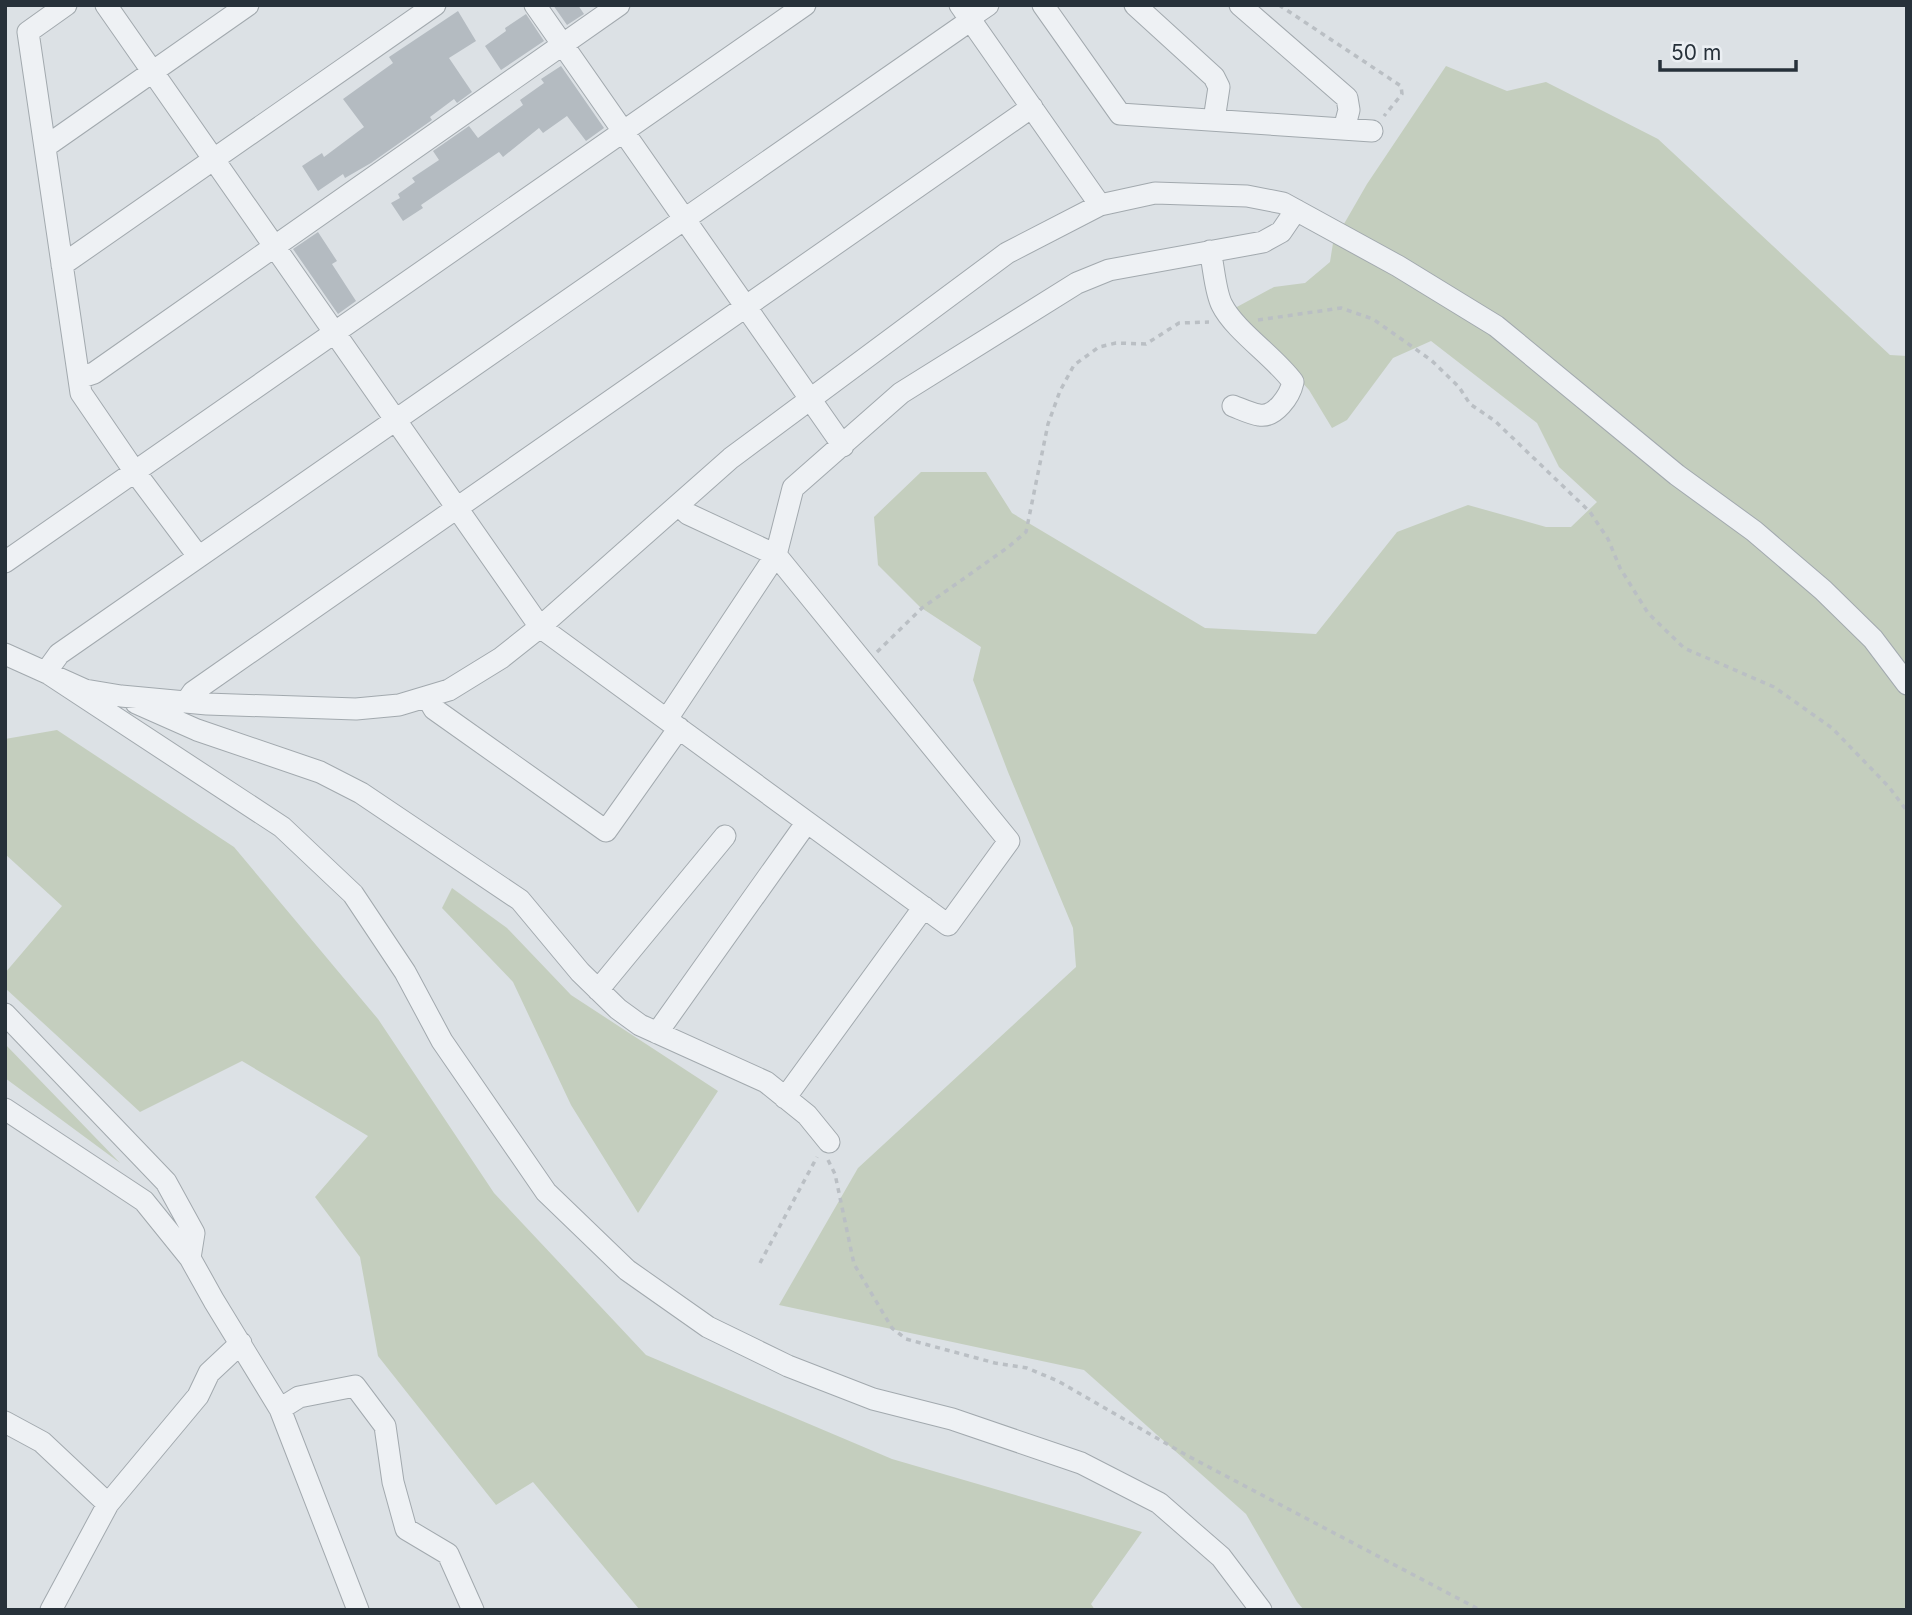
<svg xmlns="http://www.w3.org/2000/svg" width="1912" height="1615" viewBox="0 0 1912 1615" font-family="Inter,sans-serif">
  <rect width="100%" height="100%" fill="#dce1e5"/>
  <path fill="#c4cebe" d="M1446 66 1507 91 1546 82 1658 139 1890 355 1907 356V1610H1304L1297 1602 1246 1514 1084 1370 779 1305 858 1168 1076 967 1073 928 1008 772 973 680 981 647 920 607 878 565 874 517 921 472H986L1012 513 1205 628 1316 634 1397 532 1468 505 1546 527H1571L1597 502 1559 467 1537 423 1431 341 1393 358 1347 420 1332 428 1309 390 1235 308 1274 287 1305 283 1330 262 1333 243 1367 184Z
    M57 730 234 847 378 1019 494 1193 646 1355 892 1459 1142 1532 1091 1604 1095 1610H642L639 1609 533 1482 496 1505 378 1356 360 1257 315 1197 368 1136 242 1061 140 1112 5 988V973L62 906 5 854V739Z
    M452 888 507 928 571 995 718 1091 638 1213 571 1105 513 982 442 908Z
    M5 1044 120 1163 5 1078Z"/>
  <path fill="#b4bbc1" d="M553 5H578L584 14 567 25Z
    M458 11 476 41 449 58 472 92 457 103 454 99 430 117 432 120 371 163 345 178 343 174 318 191 302 166 322 153 324 157 364 127 343 99 393 63 389 57Z
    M526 14 544 41 501 70 485 46 506 31 505 28Z
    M561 66 604 128 586 141 567 116 543 133 539 128 503 157 499 152 421 205 423 208 403 221 391 203 400 198 398 194 415 182 412 178 439 160 433 151 469 126 478 138 523 105 520 100 544 83 541 79Z
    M318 232 337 261 332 264 356 301 338 314 293 249Z"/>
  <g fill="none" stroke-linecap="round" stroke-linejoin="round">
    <g stroke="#a2a9ae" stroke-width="23">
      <path id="minor" d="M66 5 28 32 81 393 135 472 198 556
        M106 5 540 627 948 925 1009 841 776 555 688 514 678 505
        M535 5 843 446
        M960 5 1100 205
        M1043 5 1120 114 1372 131
        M1135 5 1214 77 1219 87 1214 120
        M1240 5 1347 98 1349 110 1344 129
        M969 18 988 5
        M971 20 59 654 46 672 282 827 353 894 405 972 442 1041 546 1192 627 1270 708 1327 788 1366 873 1399 952 1419 1081 1463 1159 1503 1221 1557 1261 1610
        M45 147 248 5
        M1210 251C1214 267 1215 292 1222 305 1235 331 1275 357 1293 382 1290 396 1275 418 1259 415 1251 414 1241 409 1233 406
        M62 265 435 5
        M79 378 94 373 619 5
        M5 562 805 5
        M5 654 85 690 121 696 207 704 356 709 399 705 449 690 501 658 540 627 731 458 1007 253 1100 205 1155 193 1247 196 1283 203 1398 266 1496 326 1677 475 1754 531 1823 590 1873 639 1907 684
        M427 697 434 709 606 831 679 728
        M186 702 193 692 1032 107
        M136 703 197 730 320 772 361 793 520 900 580 972 618 1009 640 1025 766 1082 807 1115 829 1142
        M667 719 776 555 793 488 901 393 1077 283 1109 270 1263 242 1281 232 1296 210
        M598 990 725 836
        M5 1014 166 1182 194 1233 190 1258
        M657 1033 807 822
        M785 1098 924 907
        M5 1109 144 1201 190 1258 214 1301 280 1409 358 1610
        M280 1409 299 1397 355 1386 385 1426 393 1482 406 1529 448 1554 473 1610
        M5 1422 42 1442 108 1504
        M51 1610 108 1504 198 1396 209 1373 241 1343"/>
    </g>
    <path stroke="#babfc4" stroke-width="3.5" stroke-dasharray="5 5" stroke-linecap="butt" d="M1279 5 1401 86 1402 94 1384 116
      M1258 320 1341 308 1373 319 1431 360 1459 387 1470 404 1495 421 1590 512 1608 539 1620 568 1648 613 1684 648 1774 687 1832 728 1889 787 1907 811
      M877 652 922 608 1007 548 1026 532 1048 424 1060 391 1074 365 1099 347 1116 343 1146 344 1179 323 1209 322
      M828 1160 835 1174 854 1264 892 1328 906 1339 995 1363 1027 1368 1058 1381 1188 1456 1480 1610
      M760 1263 817 1157"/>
    <use href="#minor" stroke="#eef1f4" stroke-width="21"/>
  </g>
  <rect width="1912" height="1615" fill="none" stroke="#27313a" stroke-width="14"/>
  <path d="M1660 60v10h136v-10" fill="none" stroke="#27313a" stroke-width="3.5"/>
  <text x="1671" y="60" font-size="21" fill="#27313a" stroke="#ebeff3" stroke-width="5" paint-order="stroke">50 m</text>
</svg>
